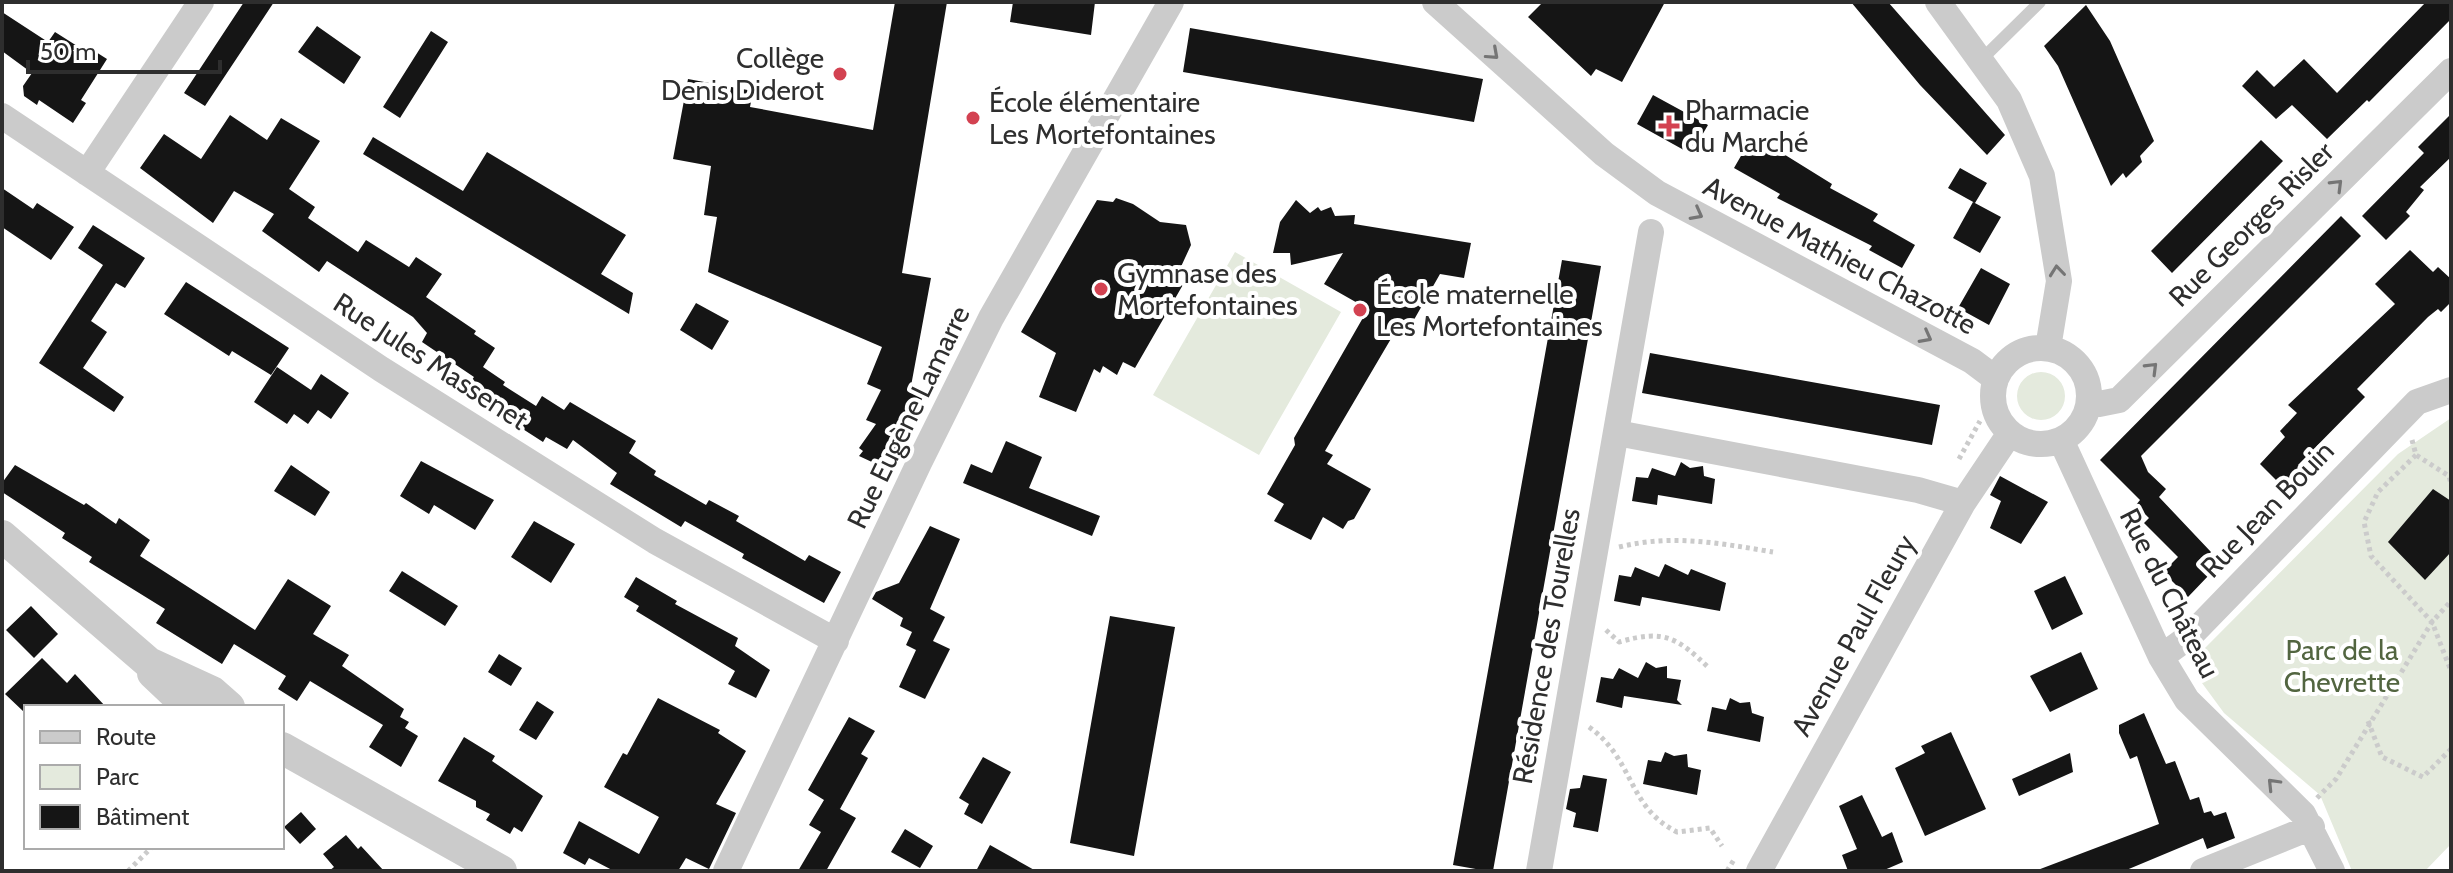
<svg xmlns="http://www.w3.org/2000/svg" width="2453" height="873" viewBox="0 0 2453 873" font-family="Cabin,sans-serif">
  <rect width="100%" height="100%" fill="#fff"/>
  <path fill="#e4eadd" d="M1235 252 1341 312 1259 455 1153 395Z
    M2017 396a24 24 0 1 1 48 0a24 24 0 1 1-48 0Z
    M2451 418V844L2425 871H2352L2320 795 2224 713 2202 683 2203 650 2398 454Z"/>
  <path fill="#151515" d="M244 2H274L205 106 184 93Z
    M895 2H947L902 273 931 278 911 386V391L923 397 887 469 859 456 863 451 859 448 876 424 866 420 881 390 867 384 882 347 708 272 717 217 704 215 711 166 673 159 688 79 753 91 750 107 873 130Z
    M1013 2H1095L1091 35 1010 22Z
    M1543 2H1665L1622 82 1596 69 1591 76 1528 17Z
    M1851 2H1888L2005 135 1987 155 1920 85Z
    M2426 2H2451V19L2369 102 2367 100 2327 139 2292 105 2276 119 2242 86 2257 70 2274 87 2304 59 2337 93Z
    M2086 5 2110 41 2154 141 2140 156 2142 162 2126 178 2123 173 2111 186 2058 66 2044 46Z
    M2 12 48 42 55 32 85 51 88 47 107 59 81 100 86 103 73 123 39 100 37 105 24 96 23 86 32 73 2 51Z
    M317 26 361 57 344 84 298 52Z
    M1190 28 1483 79 1474 122 1183 72Z
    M431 31 448 42 400 118 383 107Z
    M1653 95 1708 125 1691 154 1637 124Z
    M2451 114V157L2420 187 2424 190 2406 212 2410 216 2386 240 2362 216 2424 153 2418 147Z
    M230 115 267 140 281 118 320 141 289 189 315 207 308 218 358 252 366 240 409 267 416 257 442 274 426 297 476 331 474 334 495 348 483 367 505 382 503 385 536 406 542 396 564 410 570 402 636 441 629 453 656 471 654 475 706 505 709 500 739 516 736 521 805 561 809 555 841 572 824 603 742 558 744 554 685 521 681 527 610 484 617 473 573 440 567 449 546 437 543 442 464 391 474 377 422 342 427 333 413 317 327 261 319 272 262 231 274 214 234 191 213 223 140 168 164 134 201 159Z
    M1753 135 1832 184 1830 188 1878 214 1873 221 1915 245 1902 268 1869 250 1872 246 1777 198 1780 194 1734 168Z
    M373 137 463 191 487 152 626 235 601 274 633 293 629 314 363 154Z
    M2261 140 2283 161 2172 273 2151 251Z
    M1960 168 1987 183 1975 203 1948 188Z
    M2 188 33 209 37 203 74 227 51 260 2 227Z
    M1116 198 1133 204 1160 222 1186 225 1191 245 1179 271 1188 276 1135 368 1123 362 1117 375 1103 366 1100 373 1094 369 1076 412 1039 397 1056 353 1021 332 1097 200 1113 202Z
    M1296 200 1310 213 1318 207 1321 211 1331 207 1335 216 1355 215 1354 224 1471 243 1464 278 1440 274 1411 325 1402 320 1325 451 1333 455 1327 464 1371 489 1354 519 1348 521 1343 529 1323 517 1311 540 1274 521 1284 504 1267 494 1295 445 1294 438 1368 309 1324 284 1343 253 1291 265 1290 253H1273L1280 222Z
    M1973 202 2001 217 1980 253 1953 238Z
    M2341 216 2361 236 2141 456 2148 472 2166 489 2159 497 2211 552 2205 559 2212 566 2207 571 2210 574 2188 597 2163 572 2178 557 2144 523 2149 518 2136 505 2140 500 2100 460Z
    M93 225 145 258 125 288 116 283 91 321 107 332 83 368 124 397 114 412 39 363 103 265 78 248Z
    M2410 250 2433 272 2438 267 2451 279V302L2441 312 2438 309 2428 317 2357 389 2365 397 2298 465 2302 469 2283 487 2260 464 2285 437 2280 431 2297 413 2288 405 2395 304 2375 284Z
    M1562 260 1601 266 1493 871H1487L1453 865Z
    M1981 268 2010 284 1989 325 1958 308Z
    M186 282 289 348 271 375 232 351 229 356 164 314Z
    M696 303 729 321 712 350 680 330Z
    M1650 353 1940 405 1932 445 1642 393Z
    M277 367 311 390 321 374 349 393 331 419 318 410 308 424 294 414 287 424 254 402Z
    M1006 441 1042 457 1029 488 1100 516 1092 536 963 483 971 464 992 473Z
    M421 461 494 500 475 530 434 505 429 514 400 496Z
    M1681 462 1690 468 1703 466 1704 476 1715 479 1712 504 1658 495 1657 505 1632 501 1636 477 1648 478 1652 468 1675 476Z
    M15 465 84 505 86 503 116 524 119 518 150 540 140 556 255 630 288 579 331 606 313 634 349 655 342 666 404 709 400 717 409 722 405 728 418 736 401 767 369 747 383 725 310 681 297 701 278 689 286 676 234 644 222 664 156 623 165 609 89 562 92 557 62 538 65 533 2 492V483Z
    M291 465 330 492 315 516 274 491Z
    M2000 476 2048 502 2021 544 1990 528 2001 501 1990 495Z
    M2433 489 2451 501V552L2425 580 2388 542Z
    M534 521 575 544 551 583 511 557Z
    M930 526 960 539 930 609 945 617 933 641 950 649 925 699 899 687 916 650 906 645 912 632 900 626 903 618 872 599 876 592 899 583Z
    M1665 564 1688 575 1691 569 1726 583 1720 611 1642 597 1640 606 1614 601 1619 575 1631 577 1635 567 1659 577Z
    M402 571 458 606 445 626 389 591Z
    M2065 576 2083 614 2052 630 2034 591Z
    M636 577 677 601 675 604 738 638 735 646 770 670 756 698 728 684 735 671 636 611 639 606 624 597Z
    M31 606 58 634 34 658 6 630Z
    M1110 616 1175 627 1134 856 1070 843Z
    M2081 652 2098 689 2050 712 2030 676Z
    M499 654 522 668 511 686 488 672Z
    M42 658 67 683 75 674 106 707H26L24 712 5 694Z
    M1646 662 1656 668 1667 666V678L1681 680 1677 700 1682 705 1624 696 1622 708 1596 702 1601 677 1613 679 1619 668 1638 678Z
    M658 698 720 730 718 733 746 751 716 804 736 813 709 869 686 858 678 871H614L589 858 585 865 563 853 579 821 639 854 659 817 604 787 623 753 627 755Z
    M1730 698 1740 703 1750 702 1752 713 1764 717 1760 742 1707 731 1712 707 1726 710Z
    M537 701 554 712 536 740 519 730Z
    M2144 713 2166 764 2175 761 2190 800 2199 797 2204 813 2211 811 2214 816 2226 812 2235 838 2207 849 2203 838 2124 871H2035L2159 824 2137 756 2130 759 2119 733V725Z
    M849 717 875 731 861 754 868 758 840 809 831 804 856 818 826 871H798L821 832 809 825 824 800 808 790Z
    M1951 732 1986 809 1925 836 1895 768 1925 753 1921 746Z
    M464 737 495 756 492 761 543 796 522 832 514 827 510 834 486 820 490 814 476 807V801L438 781Z
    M1665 752 1674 756 1687 754 1688 767 1701 770 1697 795 1643 784 1648 760 1661 762Z
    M2070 753 2073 772 2019 796 2012 779Z
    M983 757 1011 772 982 824 964 814 969 804 959 798Z
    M1583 775 1607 779 1598 832 1573 827 1576 813 1566 809 1570 789 1580 788Z
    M1862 795 1882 837 1892 832 1903 862 1882 871H1848L1842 855 1857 849 1839 806Z
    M301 812 316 829 300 844 284 827Z
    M905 829 933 846 920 868 891 852Z
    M346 835 358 849 361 846 384 871H329L334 867 323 854Z
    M990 845 1036 871H976Z"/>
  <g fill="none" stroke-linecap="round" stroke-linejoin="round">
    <path stroke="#cbcbcb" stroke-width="5" stroke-dasharray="4 4" stroke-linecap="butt" d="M2412 440 2416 455 2449 476 2451 484
      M2416 455 2378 492 2364 522 2371 556 2432 622 2451 671
      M1959 459 1980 421
      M1619 547C1672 534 1719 543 1773 552
      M1606 630 1619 642C1664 629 1677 637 1710 669
      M2368 721 2382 757 2423 777 2451 749
      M1589 727C1635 760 1627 807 1677 832L1710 828 1722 846
      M2317 798 2336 779 2432 622 2451 601
      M128 871 152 847
      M1727 871 1735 858"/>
    <path stroke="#cbcbcb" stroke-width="12" d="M1980 61 2040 2"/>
    <path stroke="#cbcbcb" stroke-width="26" d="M1435 2 1604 154 1657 193 1972 361 1996 379
      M1938 2 2009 100 2042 176 2059 281 2048 348
      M2 116 381 369 655 541 836 641
      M87 173 201 2
      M1993 396a48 48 0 1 1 96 0a48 48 0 1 1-96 0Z
      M2089 400 2099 404 2119 400 2451 71
      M1617 433 1918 490 1963 503
      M2061 440 2161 657 2187 700 2303 814 2332 871
      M2161 657 2190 636 2417 402 2451 390
      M726 871 919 463 991 318 1171 2
      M1539 871 1651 232
      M1759 871 1963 503 2010 433
      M2203 871 2312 827"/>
    <path stroke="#cbcbcb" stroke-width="32" d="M2 536 149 663 212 692 229 707
      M153 673 189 707
      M282 748 501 871"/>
  </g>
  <defs><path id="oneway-chevron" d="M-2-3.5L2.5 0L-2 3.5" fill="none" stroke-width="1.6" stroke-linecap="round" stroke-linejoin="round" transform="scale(2)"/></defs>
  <g stroke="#757575">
    <use href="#oneway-chevron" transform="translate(1493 54) rotate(42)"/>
    <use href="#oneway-chevron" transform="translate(2337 185) rotate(-45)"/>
    <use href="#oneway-chevron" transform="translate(1697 214) rotate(28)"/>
    <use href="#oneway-chevron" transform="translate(2057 271) rotate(-96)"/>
    <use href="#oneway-chevron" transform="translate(1926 337) rotate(28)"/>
    <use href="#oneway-chevron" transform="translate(2152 368) rotate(-45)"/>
    <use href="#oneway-chevron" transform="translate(2273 784) rotate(-134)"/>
  </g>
  <g fill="#d34251" stroke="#fff" stroke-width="3">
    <circle cx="840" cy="74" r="8"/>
    <circle cx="973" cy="118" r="8"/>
    <path d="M1665 114h8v8h8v8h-8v8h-8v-8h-8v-8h8z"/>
    <circle cx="1101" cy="289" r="8"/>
    <circle cx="1360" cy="310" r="8"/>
  </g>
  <g text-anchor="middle" stroke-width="8" stroke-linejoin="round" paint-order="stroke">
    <g font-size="28" fill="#2e2e2e" stroke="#fff" text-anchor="start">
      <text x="824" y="68" text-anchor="end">Collège<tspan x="824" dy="32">Denis Diderot</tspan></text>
      <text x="989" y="112">École élémentaire<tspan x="989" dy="32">Les Mortefontaines</tspan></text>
      <text x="1685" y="120">Pharmacie<tspan x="1685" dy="32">du Marché</tspan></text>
      <text x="1117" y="283">Gymnase des<tspan x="1117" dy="32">Mortefontaines</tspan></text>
      <text x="1376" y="304">École maternelle<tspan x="1376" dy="32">Les Mortefontaines</tspan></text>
    </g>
    <g font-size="28" fill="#2e2e2e" stroke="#fff">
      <text transform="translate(2251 224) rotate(-45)" y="10">Rue Georges Risler</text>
      <text transform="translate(1840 255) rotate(28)" y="10">Avenue Mathieu Chazotte</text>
      <text transform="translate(431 361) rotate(33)" y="10">Rue Jules Massenet</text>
      <text transform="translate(908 417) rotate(-64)" y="10">Rue Eugène Lamarre</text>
      <text transform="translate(2267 509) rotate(-46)" y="10">Rue Jean Bouin</text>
      <text transform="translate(2170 593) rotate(63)" y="10">Rue du Château</text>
      <text transform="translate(1853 635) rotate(-61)" y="10">Avenue Paul Fleury</text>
      <text transform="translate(1546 646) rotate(-80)" y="10">Résidence des Tourelles</text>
    </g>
    <g font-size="28" fill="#526540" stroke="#fff">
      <text x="2342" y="660">Parc de la<tspan x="2342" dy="32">Chevrette</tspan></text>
    </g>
  </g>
  <rect width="2453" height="873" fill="none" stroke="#2e2e2e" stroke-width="8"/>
  <rect x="24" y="705" width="260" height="144" fill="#ffffff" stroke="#ababab" stroke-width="2"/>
  <rect x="40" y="731" width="40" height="12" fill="#cbcbcb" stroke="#ababab" stroke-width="2"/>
  <text x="96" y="745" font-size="24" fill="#2e2e2e">Route</text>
  <rect x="40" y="765" width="40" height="24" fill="#e4eadd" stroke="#ababab" stroke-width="2"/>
  <text x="96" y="785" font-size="24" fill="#2e2e2e">Parc</text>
  <rect x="40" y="805" width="40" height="24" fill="#151515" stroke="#ababab" stroke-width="2"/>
  <text x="96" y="825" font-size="24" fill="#2e2e2e">Bâtiment</text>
  <path d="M28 60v12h192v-12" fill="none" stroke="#2e2e2e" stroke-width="4"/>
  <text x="40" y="60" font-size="24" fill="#2e2e2e" stroke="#ffffff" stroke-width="6" paint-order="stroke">50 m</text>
</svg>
